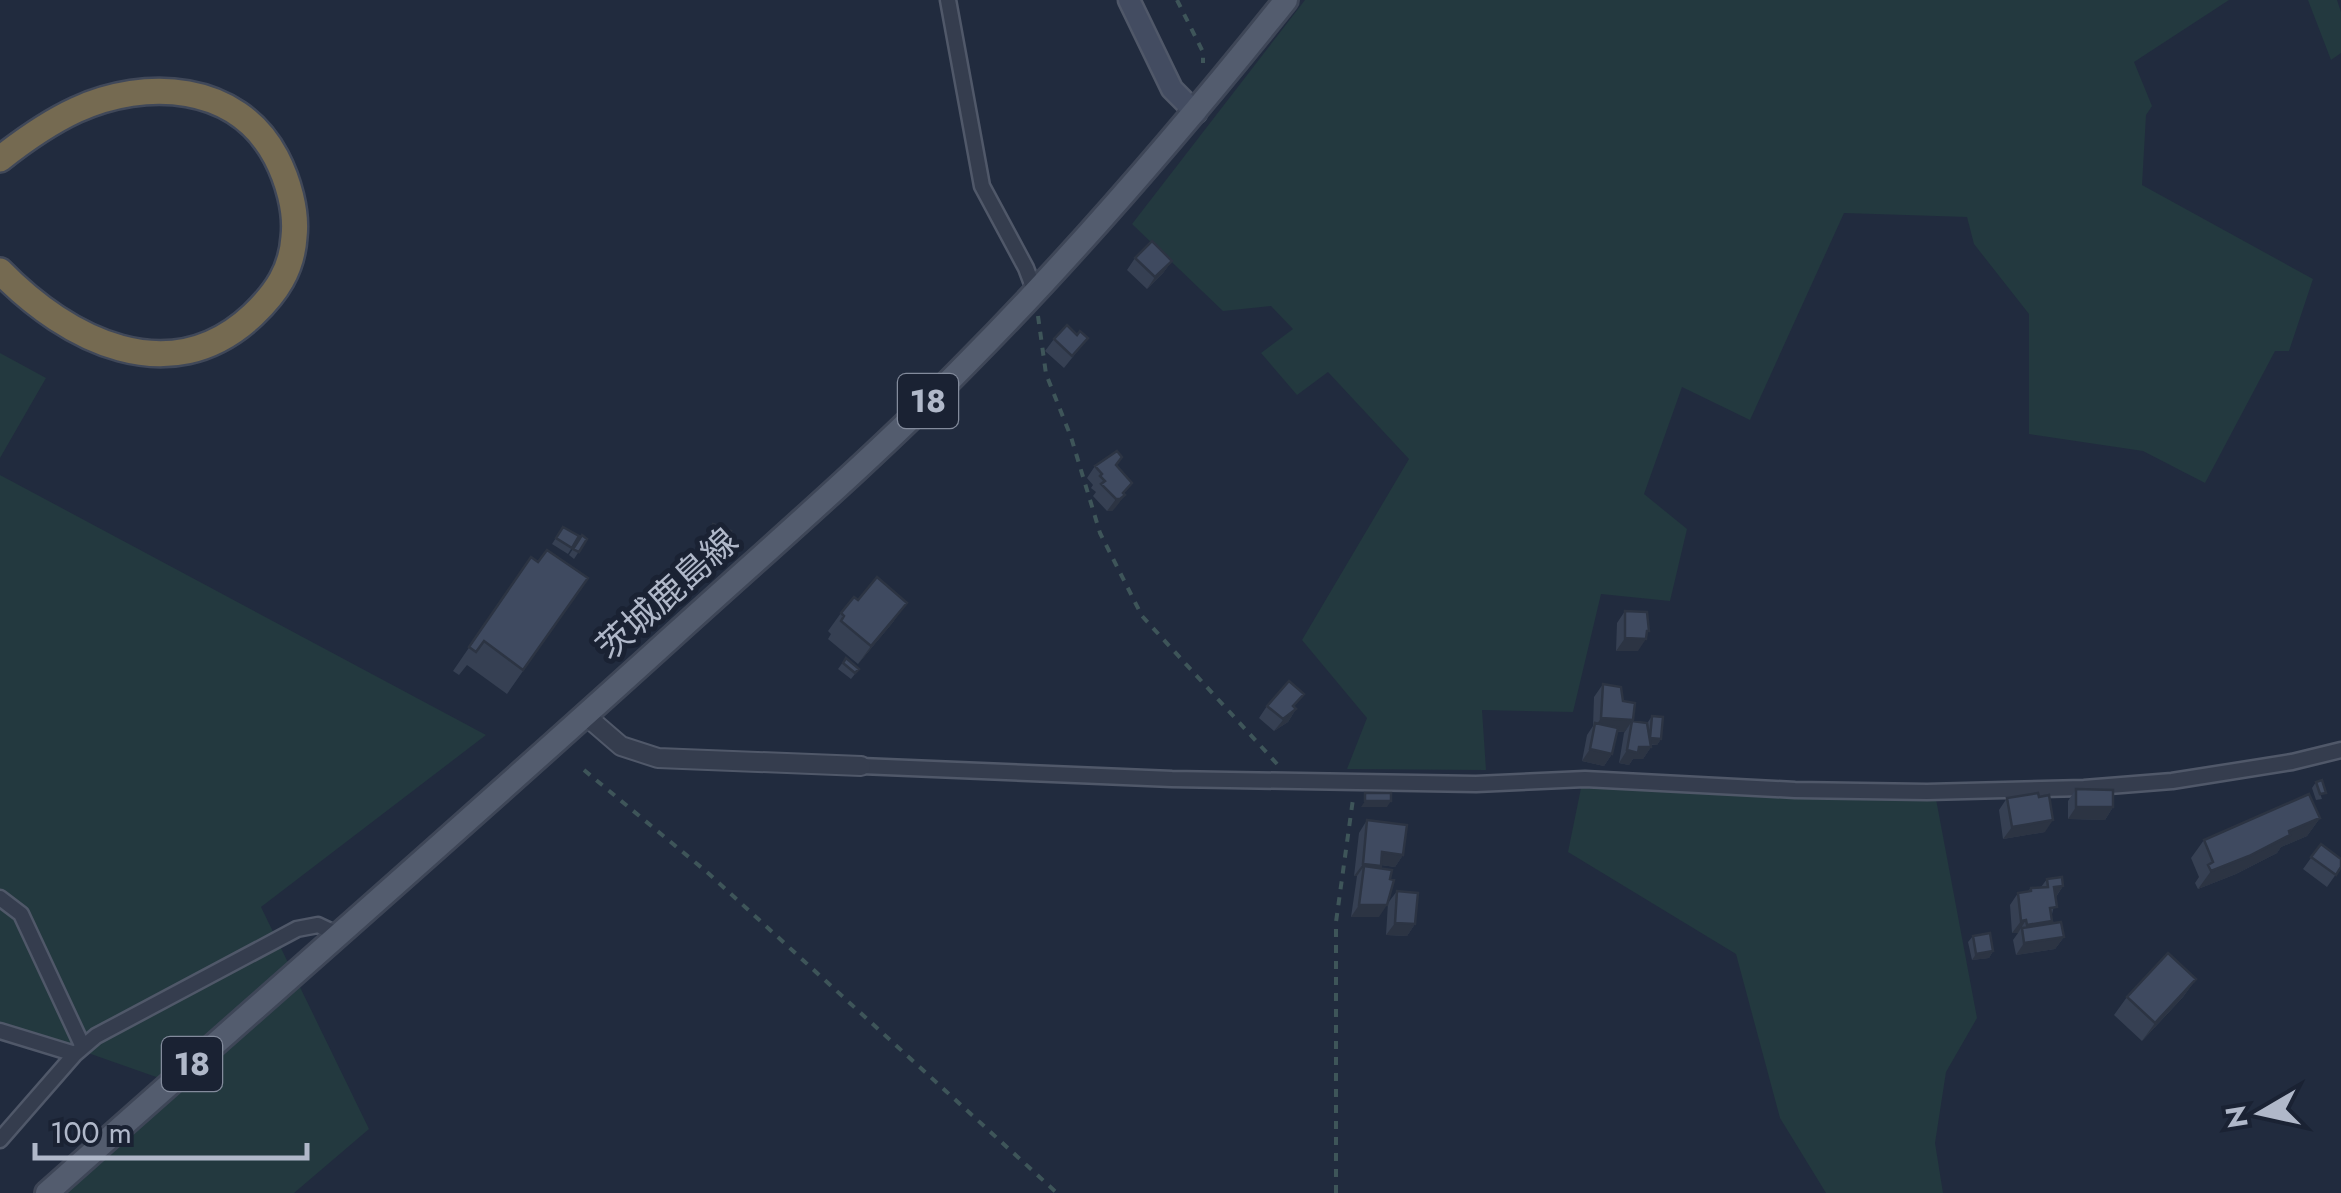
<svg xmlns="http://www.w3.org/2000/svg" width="2341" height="1193" viewBox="0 0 2341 1193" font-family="Jost,'Noto Sans JP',sans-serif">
  <rect width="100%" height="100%" fill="#212b3e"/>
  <path fill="#23393f" d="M1305 0H2229L2134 62 2152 106 2146 115 2142 185 2313 279 2289 351H2275L2205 483 2143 451 2029 434V314L1974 244 1967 217 1844 213 1750 420 1682 387 1644 494 1687 529 1670 601 1601 594 1573 712 1482 710 1486 770 1347 769 1367 718 1302 640 1409 459 1328 372 1297 395 1261 353 1293 329 1271 306 1223 311 1132 224Z
    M2308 0H2337L2341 12V53L2331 60Z
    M0 353 46 378 0 458Z
    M0 475 486 735 261 907 369 1129 294 1193H64L179 1085 0 1022Z
    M1581 788 1936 799 1977 1018 1946 1072 1935 1143 1943 1193H1826L1780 1118 1736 954 1568 852Z"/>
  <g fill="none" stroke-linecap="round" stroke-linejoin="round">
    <g stroke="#505869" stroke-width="19">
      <path id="minor" d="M948 0 982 186 1026 268 1035 292
        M861 766 1172 779 1476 784 1585 779 1795 790 1927 792 2084 788 2172 781 2292 762 2341 750
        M0 898 21 914 83 1047
        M0 1031 75 1054
        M0 1140 75 1054 96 1036 297 929 318 925 337 934"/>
    </g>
    <g stroke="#505869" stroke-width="22">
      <path id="tertiary" d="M585 715 621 746 658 758 861 766"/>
    </g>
    <g stroke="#505869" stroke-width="25">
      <path id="secondary" d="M1129 0 1172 89 1196 113"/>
    </g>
    <g stroke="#3e4657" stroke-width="28">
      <path id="primary" d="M47 1193C256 1007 467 823 674 635 772 546 873 459 966 364 1080 249 1185 126 1286 0"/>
    </g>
    <g stroke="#404859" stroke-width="30">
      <path id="motorway" d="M0 159C24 140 48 123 76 110 146 78 237 83 276 157 288 180 297 211 294 237 292 270 276 293 253 315 170 393 67 340 0 271"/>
    </g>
    <path stroke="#3e5559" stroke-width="4" stroke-dasharray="8 8" stroke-linecap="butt" d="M1177 0 1203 52V63
      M1038 316 1046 374 1071 437 1100 533 1142 616 1278 765
      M584 770 708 873 1057 1193
      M1336 1193V922L1353 799"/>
    <use href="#minor" stroke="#353d4e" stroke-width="14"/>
    <use href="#tertiary" stroke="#353d4e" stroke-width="18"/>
    <use href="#secondary" stroke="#434c61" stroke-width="20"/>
    <use href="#primary" stroke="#535c6e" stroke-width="22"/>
    <use href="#motorway" stroke="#756a51" stroke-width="25"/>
  </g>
  <path fill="#364053" d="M1135 258 1172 261 1163 273 1147 289 1127 270Z
    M1077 335 1088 338 1064 368 1045 351 1054 339Z
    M1116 465 1125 495 1112 511H1107L1093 496 1096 492 1091 488 1093 485 1087 478 1095 466Z
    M713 524 720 559 711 571 693 564 704 536Z
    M563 527 579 536 568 554 552 544Z
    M582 535 587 539 574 559 569 555Z
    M531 557 538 562 588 578 507 694 467 665 459 675 453 671Z
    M1625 611 1638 651H1616L1617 623Z
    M841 613 894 621 858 664 828 639 831 634 828 631Z
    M846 658 859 669 851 679 838 669Z
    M1603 684 1623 701 1633 720 1624 732H1617L1612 754 1604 766 1582 761 1587 735 1593 726 1594 697Z
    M1267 706 1295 708 1296 709 1288 722 1274 731 1259 718Z
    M1652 716 1661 739 1657 745H1651V747L1643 759H1633L1629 765 1619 763 1624 733 1632 721 1648 726V722Z
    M2316 782 2322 799 2316 800 2312 788Z
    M2076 789 2113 807 2105 820 2068 819V801Z
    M2007 798 2045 832 2003 839 1999 810Z
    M2320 818 2307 836 2281 847 2277 853 2236 874 2198 889 2195 883 2199 877 2191 858 2204 840Z
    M1367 820 1403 855 1395 867 1381 865 1379 868V917H1351L1357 876H1354L1359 833Z
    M2321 844 2341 867 2327 887 2303 869Z
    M2047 879 2063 886 2056 897 2050 923 2064 937 2055 949 2016 955 2013 940 2018 933H2012L2010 905 2018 893 2028 891 2031 888 2041 887Z
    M1397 891 1415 924 1407 936 1386 935 1388 903Z
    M1973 936 1993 951 1989 958 1972 960 1968 942Z
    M2196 979 2183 997 2142 1041 2114 1015 2127 997Z"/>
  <path fill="#2c3443" d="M1172 261 1163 273 1147 289 1155 277Z
    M1132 483 1120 499 1125 495 1116 507 1112 511H1107L1116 499Z
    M702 552 720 559 711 571 693 564Z
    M907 603 894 621 858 664 871 646Z
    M1647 631H1649L1643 639H1646L1638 651H1616L1625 638Z
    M1304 694 1287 716 1296 709 1288 722 1274 731Z
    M1601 718 1633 720 1624 732 1593 730Z
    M1650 738 1661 739 1657 745 1646 744Z
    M1639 747H1651L1643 759H1633L1629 765 1619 763 1627 750Z
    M1590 749 1612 754 1604 766 1582 761Z
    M1365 801H1391L1387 807H1361Z
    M2076 807H2113L2105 820 2068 819Z
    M2320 818 2307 836 2281 847 2277 853 2236 874 2198 889 2211 871 2289 831Z
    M2053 820 2045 832 2003 839 2012 827Z
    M1382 852 1403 855 1395 867 1374 864Z
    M1363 864 1381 866 1373 878 1364 866 1357 876H1354Z
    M2063 886 2055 898 2054 887Z
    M1359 905H1387L1379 917H1351Z
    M2026 920 2018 933H2012L2021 921Z
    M1395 923 1415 924 1407 936 1386 935Z
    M2064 937 2055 949 2016 955 2024 943Z
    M1993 951 1989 958 1972 960 1976 954Z
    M2196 979 2183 997 2142 1041 2155 1023Z"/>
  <path fill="#3f4a60" stroke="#2c3443" stroke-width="2.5" d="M1152 241 1172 261 1155 277 1135 258Z
    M1067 325 1077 335 1080 331 1088 338 1072 356 1054 339Z
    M1117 451 1122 457 1116 465 1132 483 1123 493 1125 495 1120 499H1116L1101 484 1105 481 1100 476 1102 474 1095 466Z
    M713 524 731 531 720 559 702 552Z
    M563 527 579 536 572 548 556 538Z
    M582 535 587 539 579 552 573 549Z
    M547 550 588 578 523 670 484 641 476 652 469 647 531 557 538 562Z
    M877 577 907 603 871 646 841 621 844 616 841 613 854 597 858 600Z
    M1625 611 1647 612 1649 631H1647L1646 639 1625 638Z
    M846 658 859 669 855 673 843 663Z
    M1289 681 1304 694 1293 706 1296 709 1283 719 1267 706Z
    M1603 684 1621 687 1623 701 1635 703 1633 720 1601 718Z
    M1652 716 1663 717 1661 739 1650 738Z
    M1632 721 1647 723 1651 747H1639L1638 753 1627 750Z
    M1595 723 1618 728 1612 754 1590 749Z
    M2322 780 2326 793 2320 794 2316 782Z
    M2076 789 2113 790V807H2076Z
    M1365 793H1391V801H1365Z
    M2038 793 2039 797 2049 795 2053 820 2012 827 2007 798Z
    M2309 794 2320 818 2289 831 2290 835 2249 856 2211 871 2208 865 2213 862 2204 840Z
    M1367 820 1407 825 1403 855 1382 852 1381 866 1363 864Z
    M2321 844 2341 859V867L2336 875 2311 857Z
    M1364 866 1392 870 1390 879 1394 880 1387 905H1359Z
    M2062 877 2063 886 2054 887 2057 907 2050 908 2052 921 2027 925 2026 920 2021 921 2018 893 2031 891V888L2048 887 2047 879Z
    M1397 891 1418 893 1415 924 1395 923Z
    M2061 922 2064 937 2024 943 2022 928Z
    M1990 933 1993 951 1976 954 1973 936Z
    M2168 953 2196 979 2155 1023 2127 997Z"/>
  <g text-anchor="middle" stroke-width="10" stroke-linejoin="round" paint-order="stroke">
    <g fill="#1a2233" stroke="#838b9c" stroke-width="2.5">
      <rect x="898" y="374" width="60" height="54" rx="8"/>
      <rect x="162" y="1037" width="60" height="54" rx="8"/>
    </g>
    <g font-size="32" font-weight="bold" fill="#b0b8c9">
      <text x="928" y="412">18</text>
      <text x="192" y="1075">18</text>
    </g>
    <g font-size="35" fill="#b0b8c9" stroke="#1a2233">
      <text transform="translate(667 594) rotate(-42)" y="12">茨城鹿島線</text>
    </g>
  </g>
  <g transform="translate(2261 1113) rotate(261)" stroke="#1a2233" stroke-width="8" paint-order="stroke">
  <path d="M0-8L18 38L0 25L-18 38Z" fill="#b0b8c9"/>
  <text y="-15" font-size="28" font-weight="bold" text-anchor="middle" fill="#b0b8c9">N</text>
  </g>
  <path d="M35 1143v15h272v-15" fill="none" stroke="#b0b8c9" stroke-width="5"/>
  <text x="50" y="1143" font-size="30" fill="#b0b8c9" stroke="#1a2233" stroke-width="8" paint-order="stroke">100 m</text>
</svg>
